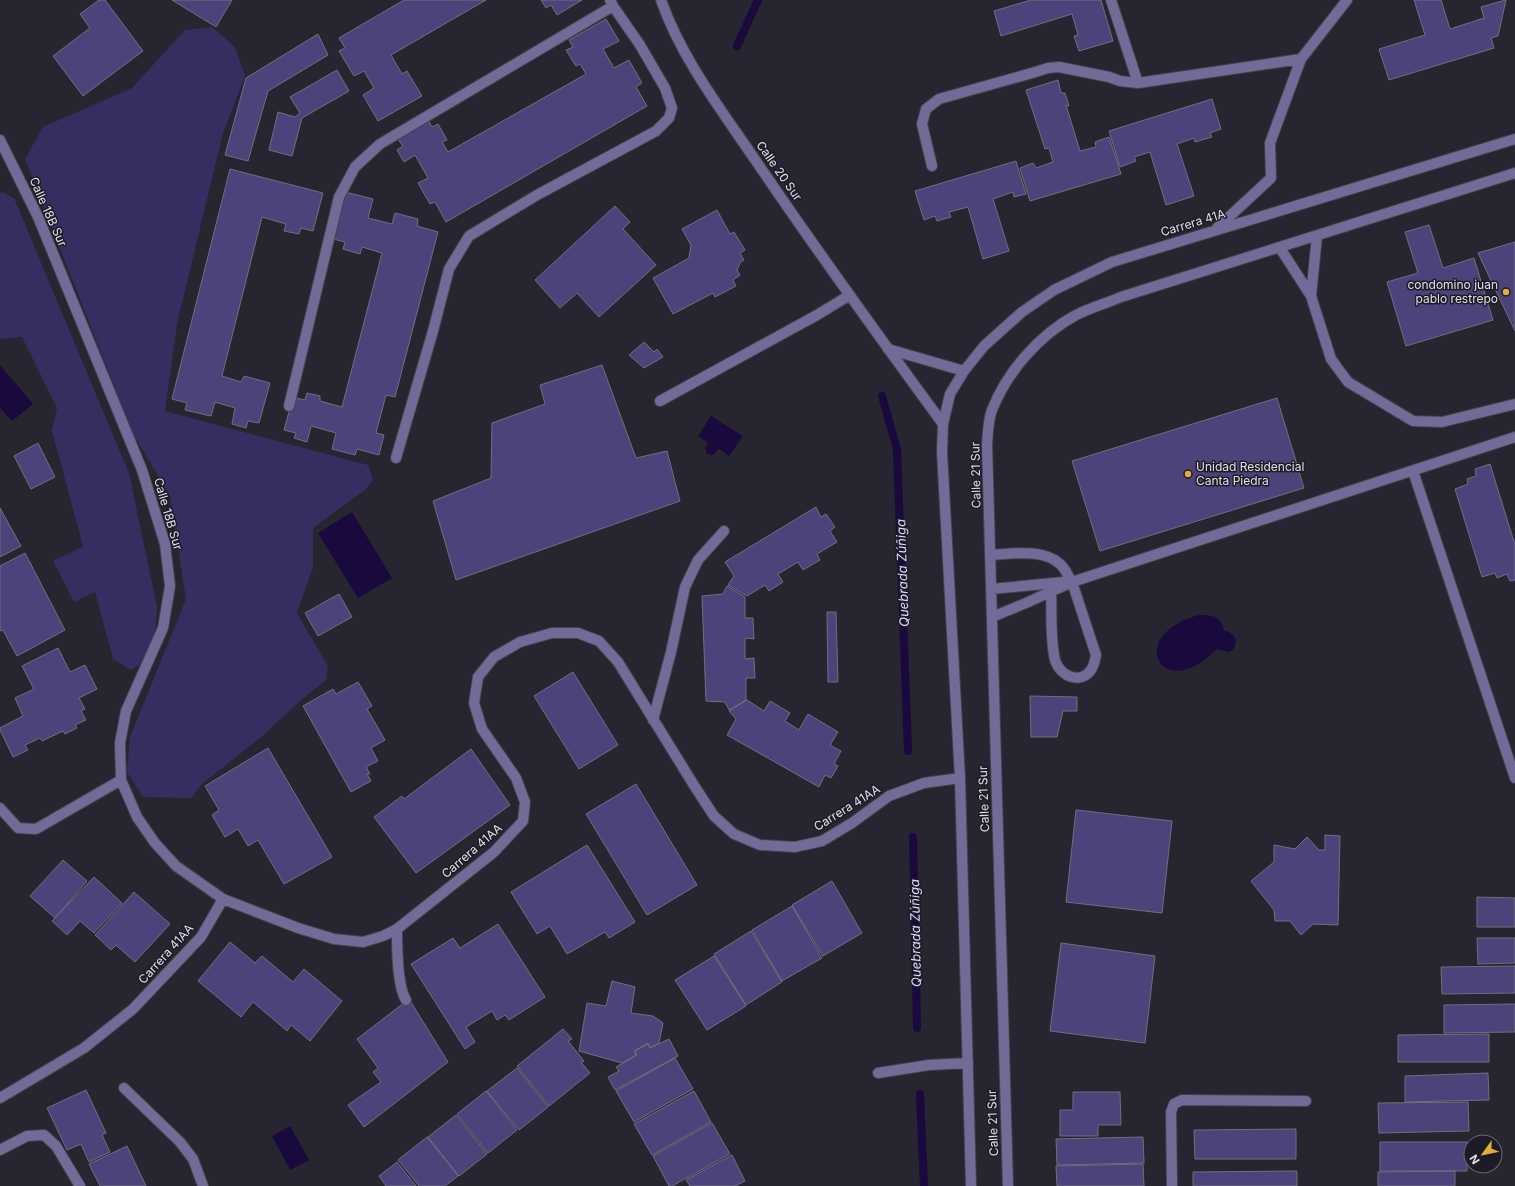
<svg xmlns="http://www.w3.org/2000/svg" width="1515" height="1186" viewBox="0 0 1515 1186" font-family="Inter,sans-serif">
  <rect width="100%" height="100%" fill="#262530"/>
  <path fill="#382d60" d="M212 27 235 47 245 76 223 133 177 324 165 411 368 465 373 480 365 490 313 528V567L297 613 328 666 326 680 299 702 259 739 203 783 191 798 143 797 127 772 130 737 186 599 170 496 132 432 25 159 43 127 132 88 185 30Z
    M2 192 14 198 129 473 157 607 155 636 142 663 131 670 113 659 95 592 74 602 53 561 82 547 84 550 52 431 57 408 22 337 0 339V194Z"/>
  <path fill="#1a093c" d="M0 365 33 404 12 421 0 408Z
    M711 416 743 436 729 456 719 449 713 455 707 454 705 448 708 443 698 436Z
    M352 512 392 578 358 598 318 533Z
    M1199 615C1212 615 1221 616 1224 630 1235 634 1239 639 1233 650L1228 652 1217 649C1161 706 1124 635 1199 615Z
    M290 1126 309 1160 290 1170 272 1136Z"/>
  <g fill="none" stroke-linecap="round" stroke-linejoin="round">
    <path stroke="#1a093c" stroke-width="8" d="M737 46 758 0
      M882 396 897 449 908 751
      M913 837 917 1028
      M920 1094 924 1186"/>
  </g>
  <path fill="#4e427a" stroke="#716f7d" d="M99 0H105L143 51 83 96 53 56 90 28 80 14Z
    M172 0H232L216 27Z
    M404 0H486L391 55 402 74 407 71 422 96 378 121 363 95 374 88 364 71 354 76 339 51 345 48 339 38Z
    M541 0H582L557 15 551 5 546 8Z
    M1031 0H1101L1113 41 1079 51 1074 36 1078 35 1072 14 1001 36 994 11Z
    M1414 0H1441L1450 29 1484 18 1481 7 1506 0 1498 36 1491 38 1494 48 1389 80 1379 49 1425 35Z
    M606 19 619 41 603 49 614 68 629 60 642 83 636 87 647 106 446 222 435 202 430 204 418 183 428 178 415 155 404 162 397 150 403 146 397 138 428 120 432 127 438 124 447 140 442 142 448 152 586 74 580 64 576 66 566 50 573 47 569 40Z
    M318 34 328 55 268 91 248 161 225 155 246 78Z
    M337 70 349 91 302 118 292 156 269 150 278 112 295 117 300 113 290 97Z
    M1058 80 1061 93H1065L1069 106 1066 105 1080 151 1096 147 1095 142 1109 137 1121 174 1030 201 1020 168 1033 163 1036 168 1053 162 1049 148 1045 149 1026 90Z
    M1212 99 1221 129 1210 133 1212 137 1195 142 1194 138 1177 144 1194 196 1166 205 1150 152 1134 157 1136 161 1120 167 1109 131Z
    M1016 161 1026 194 1014 197 1013 192 993 199 1009 251 983 259 968 207 949 212 951 217 937 221 935 216 924 220 915 191Z
    M230 169 323 193 313 231 301 228 299 234 284 231 286 224 262 217 222 376 241 382 244 376 270 383 259 423 248 421 246 428 232 424 235 408 215 402 211 416 185 410 187 403 172 399Z
    M345 192 373 199 368 218 392 224 395 213 418 219 417 226 438 232 395 397 386 395 376 433 384 435 379 455 357 449 355 455 332 449 336 433 311 426 307 442 294 438 296 433 284 430 293 397 305 400 307 393 320 396V401L342 407 382 253 362 247 360 254 343 249 345 242 333 239Z
    M615 206 630 222 623 229 656 265 599 317 577 293 560 308 535 280Z
    M717 210 730 234 734 232 745 250 740 253 744 260 740 263 737 270 740 275 733 280 736 286 715 297 713 293 673 314 653 278 689 258 691 245 682 229Z
    M1429 225 1443 268 1474 258 1493 320 1406 346 1387 282 1418 273 1405 232Z
    M1515 242V331L1478 253Z
    M644 342 654 352 657 349 663 357 644 368 629 355Z
    M602 365 636 458 667 451 680 501 456 580 433 501 491 478 492 423 545 404 540 385Z
    M1277 398 1304 488 1100 551 1072 461Z
    M38 443 55 477 31 489 14 456Z
    M1490 464 1515 545V580L1510 581 1507 574 1497 578 1495 573 1482 577 1455 489 1468 484 1467 479 1476 476 1475 469Z
    M816 507 821 517 826 514 835 527 830 531 837 542 817 554 820 560 803 570 798 562 778 574 783 582 769 591 765 585 747 596 728 585 734 576 725 562Z
    M0 508 21 546 0 557Z
    M25 553 65 630 17 656 3 630 0 631V566Z
    M727 586 745 597V618H753L754 639 745 638V659L754 658 755 678H746V700L729 710 725 702 706 701 702 596 723 594Z
    M339 594 352 617 318 636 305 613Z
    M827 612H836L838 682H828Z
    M58 648 70 672 85 665 97 689 79 698 85 709 81 711 86 720 75 725 77 728 65 734 63 731 42 741 40 738 25 745 28 750 13 757 0 730V728L23 716 15 698 34 689 22 666Z
    M573 672 618 745 579 769 534 696Z
    M358 682 372 706 367 709 385 740 371 748 378 761 366 767 370 774H367L371 781 351 792 303 706 333 689 336 694Z
    M1030 696 1077 697V711H1063L1057 737H1031Z
    M747 700 764 711 770 701 790 713 785 721 799 730 808 714 838 732 830 745 841 751 834 764 838 766 831 778 825 775 819 787 727 735 736 719 729 711Z
    M268 748 332 857 284 884 258 840 248 846 238 829 225 837 212 815 219 810 205 786Z
    M471 749 510 805 416 873 374 817 402 796 404 799Z
    M636 784 697 885 647 915 586 814Z
    M1076 810 1172 821 1162 913 1066 902Z
    M1325 835 1340 836 1338 925 1313 924 1301 935 1290 921H1275L1274 910 1251 881 1274 862V845L1295 849 1307 837 1319 850H1325Z
    M587 845 635 922 609 938 605 932 567 954 550 926 537 934 511 892Z
    M63 860 87 881 55 918 30 896Z
    M94 877 122 903 94 933 80 921 67 935 52 921Z
    M832 881 862 933 823 956 792 905Z
    M134 892 170 924 135 962 116 945 111 950 95 935Z
    M1477 897 1515 898V927H1477Z
    M792 906 822 958 782 981 752 930Z
    M498 924 545 997 509 1020 505 1015 497 1020 492 1011 466 1027 475 1042 465 1049 411 964 453 938 460 948Z
    M751 931 782 982 746 1005 714 954Z
    M1477 938H1515V963L1478 964Z
    M230 942 255 963 262 956 293 982 304 969 342 1001 310 1041 291 1025 287 1031 253 1002 241 1017 198 981Z
    M1061 943 1155 956 1145 1043 1050 1031Z
    M714 956 746 1006 707 1030 675 980Z
    M1515 966V993L1442 994 1441 967Z
    M612 981 635 987 631 1013 653 1016 663 1023 659 1043 650 1048 648 1043 634 1051 636 1055 622 1063 579 1051 587 1003 606 1006Z
    M409 999 448 1062 364 1127 348 1105 381 1082 373 1072 378 1068 357 1039Z
    M1515 1004V1032L1444 1033V1005Z
    M563 1029 572 1039 568 1041 584 1061 581 1062 590 1073 549 1106 517 1066Z
    M1489 1034V1062H1398V1035Z
    M669 1039 678 1056 615 1090 608 1077 619 1071 616 1067 637 1055 635 1051 648 1044 650 1048Z
    M675 1058 693 1089 634 1122 616 1091Z
    M517 1068 548 1107 519 1130 487 1091Z
    M1488 1073 1489 1100 1405 1102V1076Z
    M86 1090 106 1133 102 1135 110 1152 89 1162 81 1144 67 1150 47 1108Z
    M486 1091 517 1130 488 1153 457 1114Z
    M694 1091 711 1122 652 1155 634 1124Z
    M1073 1092H1120L1121 1125H1098V1136H1060V1110H1073Z
    M1468 1102 1469 1131 1379 1133 1378 1103Z
    M456 1115 487 1154 459 1176 428 1137Z
    M712 1123 730 1154 672 1186H669L653 1156Z
    M1296 1129V1159H1195L1194 1130Z
    M427 1137 458 1176 445 1186H419L398 1160Z
    M1143 1137 1144 1163 1057 1165 1056 1139Z
    M1380 1142H1467V1171H1380Z
    M127 1146 146 1186H100L89 1164Z
    M732 1155 745 1181 735 1186H690L686 1180Z
    M397 1162 416 1186H386L379 1176Z
    M1143 1164 1144 1186H1057L1056 1166Z
    M1297 1171V1186H1193V1172Z
    M1455 1171V1186H1378V1172Z"/>
  <g fill="none" stroke-linecap="round" stroke-linejoin="round">
    <g stroke="#44434d" stroke-width="12">
      <path id="minor" d="M661 0C682 60 723 112 758 164 818 252 880 338 943 424
        M1111 0 1138 83
        M0 140 38 217 142 470 165 544 170 586 163 628 126 711 120 743 121 780 137 817 155 843 176 866 223 899 298 928 334 939 363 942 383 936 397 929 494 852 523 821 525 802 516 778 482 729 474 703 478 677 494 657 520 642 552 633H578L599 641 618 662 695 787 714 816 734 834 760 845 795 847 822 841 852 823 889 796 924 783 960 778
        M932 166 922 124 926 109 939 99 1032 73 1048 68 1059 67 1109 77 1120 81 1138 83 1301 59
        M1217 228 1271 178 1270 143 1301 59 1347 0
        M1280 248 1311 296 1331 359 1348 382 1413 421 1442 422 1515 404
        M1311 296 1317 236
        M888 349 964 371
        M660 401 817 315 850 295
        M289 406 339 197 355 167 380 144 613 6 610 0
        M396 458 433 331 449 269 469 236 537 195 656 131 669 118 672 108 665 88 640 45 613 6
        M1413 471 1515 778
        M990 555C1011 554 1043 548 1060 564 1065 568 1068 576 1072 582L1096 655C1095 660 1094 666 1091 670 1080 685 1060 676 1055 660 1050 639 1052 614 1051 591
        M991 589 1064 582
        M992 617 1026 603 1072 582 1515 437
        M653 720 671 652 685 587 698 560 724 531
        M0 808 18 828 36 829 121 780
        M397 929C397 947 397 986 406 1000
        M878 1073 929 1065 968 1063
        M124 1088 180 1142 193 1159 203 1186
        M0 1098 84 1048 133 1009 201 937 223 899
        M0 1150 27 1136 44 1135 56 1146 80 1186
        M971 1186 960 778 942 452 943 424 950 394 964 371 984 346 1022 312 1054 290 1112 262 1515 139
        M1008 1186 987 444C988 433 988 420 992 410 1007 372 1039 335 1076 315 1090 308 1107 303 1121 297L1515 173
        M1172 1186 1171 1112 1174 1104 1182 1100 1306 1101"/>
    </g>
    <use href="#minor" stroke="#736b97" stroke-width="10"/>
  </g>
  <g fill="#e6ad36" stroke="#1d1b26" stroke-width="1.5">
    <circle cx="1506" cy="292" r="4"/>
    <circle cx="1188" cy="474" r="4"/>
  </g>
  <g text-anchor="middle" stroke-width="3" stroke-linejoin="round" paint-order="stroke">
    <g font-size="12" fill="#e1e0e8" stroke="#1d1b26">
      <text transform="translate(779 171) rotate(55)" y="4">Calle 20 Sur</text>
      <text transform="translate(48 212) rotate(66)" y="4">Calle 18B Sur</text>
      <text transform="translate(1193 223) rotate(-17)" y="4">Carrera 41A</text>
      <text transform="translate(976 475) rotate(-91)" y="4">Calle 21 Sur</text>
      <text transform="translate(168 514) rotate(74)" y="4">Calle 18B Sur</text>
      <text transform="translate(984 799) rotate(-92)" y="4">Calle 21 Sur</text>
      <text transform="translate(847 808) rotate(-32)" y="4">Carrera 41AA</text>
      <text transform="translate(472 851) rotate(-41)" y="4">Carrera 41AA</text>
      <text transform="translate(166 954) rotate(-48)" y="4">Carrera 41AA</text>
      <text transform="translate(993 1123) rotate(-92)" y="4">Calle 21 Sur</text>
    </g>
    <g font-size="12" fill="#e1e0e8" stroke="#1d1b26" text-anchor="end">
      <text x="1498" y="289">condomino juan<tspan x="1498" dy="14">pablo restrepo</tspan></text>
      <text x="1196" y="471" text-anchor="start">Unidad Residencial<tspan x="1196" dy="14">Canta Piedra</tspan></text>
    </g>
    <g font-size="13" font-style="italic" fill="#dfdbfe" stroke="#1d1b26">
      <text transform="translate(902 573) rotate(-92)" y="5">Quebrada Zúñiga</text>
      <text transform="translate(915 933) rotate(-91)" y="5">Quebrada Zúñiga</text>
    </g>
  </g>
  <g transform="translate(1483 1154) rotate(237)"><circle r="19" fill="#1d1b26" stroke="#6b6a74"/>
  <path d="M0-3L7 15L0 10L-7 15Z" fill="#e6ad36"/>
  <text y="-6" font-size="11" font-weight="bold" text-anchor="middle" fill="#e1e0e8">N</text>
  </g>
</svg>
